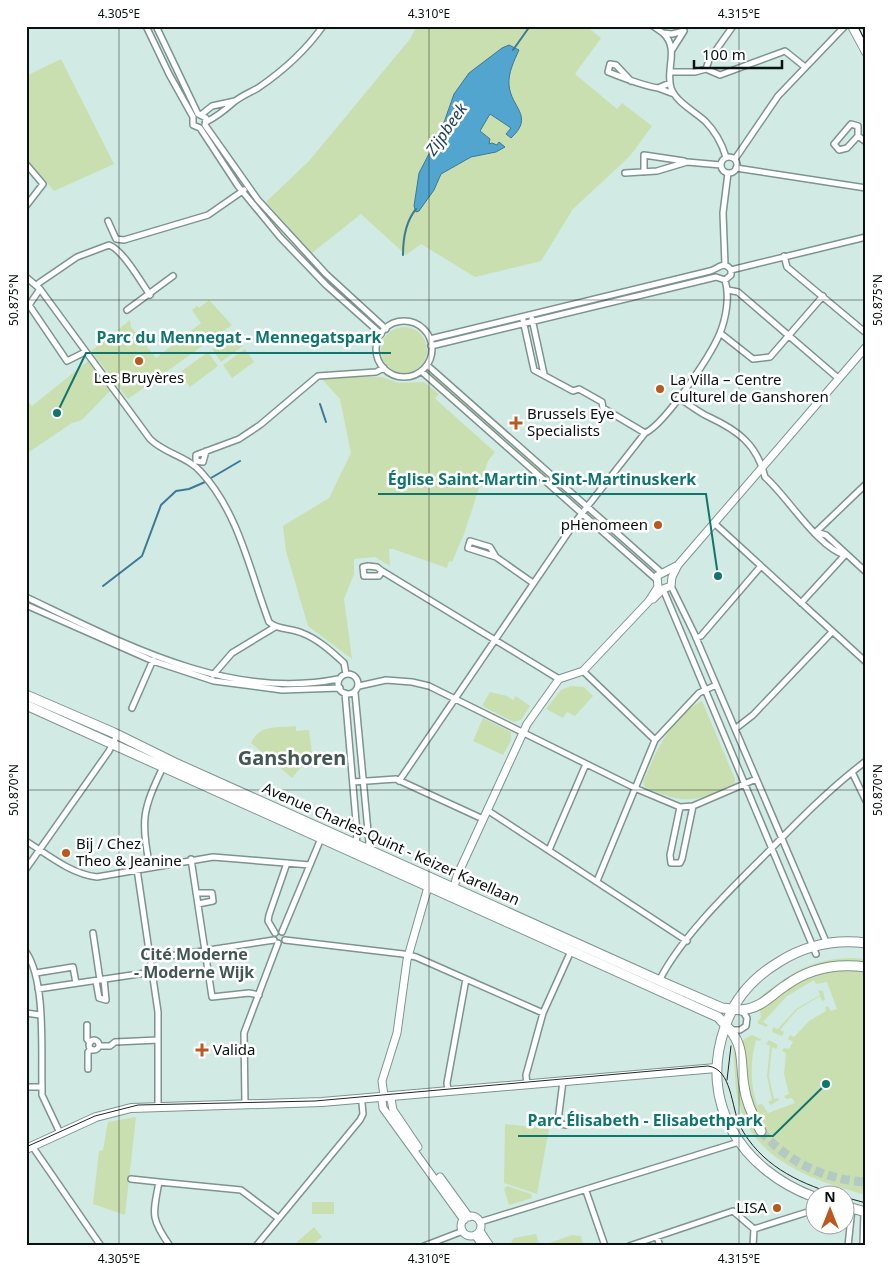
<svg xmlns="http://www.w3.org/2000/svg" width="892" height="1272" viewBox="0 0 892 1272" font-family="'Noto Sans',sans-serif">
  <rect width="100%" height="100%" fill="#d1eae4"/>
  <path fill="#cadfaf" d="M417 26H586L601 38 575 74 617 109 622 103 652 126 630 156 573 209 541 261 475 277 421 244 406 255 361 214 312 253 267 203V201L309 161 410 39Z
    M61 59 114 164 54 191 26 158V76Z
    M209 300 232 325 128 399 91 351 130 320 131 327 156 358 201 323 192 310 197 306 199 308Z
    M381 350a23 23 0 1 1 46 0a23 23 0 1 1-46 0Z
    M233 333 243 346 221 362 212 349Z
    M245 349 254 362 232 378 223 365Z
    M208 352 218 366 190 387 179 373Z
    M88 361 110 391 82 420 72 423 26 454V399L32 406Z
    M433 373 500 433V435H498L431 375Z
    M330 377H382L399 383 424 382 439 394 435 398 440 403 495 452 488 461 464 534 452 562 449 561 447 568 393 549H389L390 566 375 557 354 559V574L344 599 352 659 308 626 286 551 283 526 329 498 351 453 340 399 322 379Z
    M515 447 577 501 574 504 514 450Z
    M571 686 584 687 593 696 575 716 567 712 563 718 546 709 561 690Z
    M490 692 507 696 513 700 516 696 530 706 521 720 514 722 482 706Z
    M702 701 735 779V783C699 803 682 805 645 787L643 782C655 753 672 715 702 701Z
    M483 718 511 732V741L503 755 473 741Z
    M296 726V731L309 730 312 754 292 778 251 743C259 724 278 728 296 726Z
    M852 958 866 959V964L832 963 758 1002 759 998C790 973 813 958 852 958Z
    M848 970 866 972V1195C803 1178 737 1154 735 1076 735 1068 732 1048 735 1043L749 1098 741 1041 752 1035 761 1039 760 1041 756 1040C750 1062 750 1083 757 1105L762 1104 768 1113 795 1103 792 1098 786 1099 784 1096 789 1094 784 1074 786 1053 782 1051 784 1048 789 1049 793 1042 788 1039 790 1035 794 1037 809 1021 826 1011 825 1007 828 1006 831 1011 837 1009 827 982 816 984 814 980 787 996 763 1022 768 1025 766 1027 757 1023 761 1017 760 1010C771 1004 778 995 788 988 806 975 826 972 848 970Z
    M818 990 823 991 825 1000 822 1001 820 996 797 1010 780 1030 784 1032 782 1036 772 1032 773 1027 778 1029 796 1009 820 995Z
    M769 1040 778 1045 776 1049 772 1047 769 1076 774 1099 778 1098 779 1100 771 1105 768 1102 772 1100 767 1076 770 1046 766 1044Z
    M136 1117 125 1215 93 1204 99 1151 103 1150 108 1122Z
    M505 1124 549 1129 537 1194 504 1183Z
    M507 1186 531 1194 532 1198 509 1205 504 1189Z
    M312 1202H334V1214H312Z
    M314 1227 322 1237 311 1246H300L297 1242Z
    M536 1234 540 1246H537L538 1242 535 1243 536 1246H516L511 1242 514 1238Z
    M572 1235 581 1236 583 1244 541 1246Z"/>
  <path fill="#52a5cf" stroke="#3c7996" d="M509 45 519 50C514 61 508 73 509 85 511 108 535 116 511 138L506 134 511 128 490 114 480 131 490 139 489 144 492 143 497 145 499 142 505 147 496 152 471 157 441 174 434 190 419 211 416 212 414 206 419 173 441 131 454 94 469 73 502 48Z"/>
  <g fill="none" stroke-linecap="round" stroke-linejoin="round">
    <path stroke="#3c7996" stroke-width="2" d="M513 50 530 26
      M403 255C403 238 406 221 416 209
      M320 404 326 422
      M211 478 240 461
      M103 586 142 556 161 505 176 491 189 489 205 482"/>
    <path stroke="#b3cac4" stroke-width="9" stroke-dasharray="9 4.5" stroke-linecap="butt" d="M761 1131C787 1162 826 1180 866 1182"/>
    <g stroke="#7d948e" stroke-width="8">
      <path id="minor" d="M146 26 169 74 193 117V125L200 128 238 186 280 237 326 285 381 334
        M156 26 198 114 206 118 205 125 258 200 326 274 386 329
        M653 26 663 33
        M672 50 684 31 672 34 663 33C680 49 665 69 671 88 676 102 694 111 705 121 715 131 722 144 726 157
        M706 69 720 75 785 51 805 67
        M706 69 709 60 733 26
        M671 72H695L706 69
        M631 81 616 65 610 64 608 72C624 78 640 85 658 88
        M670 83 658 88 674 94
        M202 114 212 106 235 101
        M206 122C218 116 225 110 234 102 241 96 251 92 258 88 283 71 306 50 323 26
        M858 136 847 148 839 150 834 144 851 124 858 126V136L866 142
        M721 165a8 8 0 1 1 16 0a8 8 0 1 1-16 0Z
        M735 159 778 96 845 26
        M26 164 43 184 26 206
        M736 168 866 188
        M644 172V155L684 161
        M625 173 657 171 687 162 721 165
        M108 221 116 239 124 240 208 215 244 190
        M784 256 787 267 866 333
        M725 265 723 213 728 173
        M731 270 866 237
        M26 277 40 289 150 439C165 454 187 456 201 472 239 513 250 572 269 622 277 630 292 628 302 633 318 639 332 652 344 663L346 674
        M36 285 77 257 109 245C123 250 141 282 150 295
        M40 289 29 305 67 361 85 352
        M728 290 738 292 838 378
        M127 310 173 276
        M532 319 544 374
        M523 320 534 370 573 391 579 389 602 402 603 408 645 433
        M376 349a28 28 0 1 1 56 0a28 28 0 1 1-56 0Z
        M720 333 753 359 770 357 823 296
        M430 339 710 271C718 269 724 260 731 270
        M431 346 716 277 725 280 731 275V270
        M427 365 662 573
        M421 371 656 579
        M679 398C689 404 698 412 709 417 737 430 757 444 765 477 787 496 818 548 845 555
        M206 451 203 462 196 461V455L239 439 260 425 318 376 376 372 384 368
        M714 523 866 662
        M816 532 866 484
        M816 532 826 535 866 572
        M496 557 468 548 470 541 490 547 496 557 533 583
        M368 566 377 567 382 571 379 576H364L363 567Z
        M382 571 559 679
        M671 586 694 633 827 944
        M663 589 816 954
        M26 597C123 643 228 701 338 679
        M801 603 845 555
        M26 605 153 661 214 681 282 690 340 688
        M696 638 701 636 761 566
        M583 671 655 740
        M338 684a10 10 0 1 1 20 0a10 10 0 1 1-20 0Z
        M213 675 232 653 275 627
        M359 686 386 680 412 682 429 686 637 789 680 807 693 806 756 779
        M345 693 357 833 356 845
        M355 693 369 842 367 850
        M132 708 153 660
        M735 729 753 715 832 632
        M852 772 866 801
        M399 781 576 521 645 433C665 424 711 355 720 333 726 318 730 296 725 280
        M353 782 396 779 483 819
        M680 807 670 855 671 863H680L682 859 693 806
        M487 810 687 941
        M26 841C48 855 71 874 97 877L213 857 310 865
        M549 850 586 764
        M191 859 212 997 249 993 259 995
        M150 867C140 820 143 809 163 767
        M26 869 109 751 117 735
        M137 869 158 1012V1106
        M597 881 655 740 699 693 716 685
        M196 893H212L213 901 198 904
        M282 932 322 836
        M93 933 100 980
        M275 933 268 921 269 915 287 863
        M285 940 403 954 416 957 543 1013
        M26 952C46 981 41 1050 42 1087
        M150 959 274 940
        M36 973 73 967 76 983
        M96 981 99 998 106 1000 104 979
        M659 981C681 937 730 890 765 855 797 822 829 789 866 761
        M38 989 152 972
        M26 1013 40 1015
        M87 1025V1039L90 1043
        M731 1030H740L746 1026 747 1018 742 1010
        M89 1045a5 5 0 1 1 10 0a5 5 0 1 1-10 0Z
        M99 1046H110L115 1042 158 1040
        M88 1069V1052L91 1049
        M563 1081 558 1121 561 1124 566 1125
        M527 1084 526 1075 543 1013 571 951
        M26 1087H42V1095L60 1133
        M448 1091 447 1083 466 979
        M245 1104 244 1033 278 943
        M32 1146 101 1246
        M131 1179 159 1182
        M586 1191 605 1246
        M811 1211 814 1197
        M480 1222 739 1142
        M754 1229 814 1210
        M657 1237 660 1246
        M170 1246C150 1218 153 1214 159 1182L241 1190 278 1218
        M256 1246 360 1120 363 1114 362 1103
        M424 1246 463 1231
        M629 1246 733 1211 754 1229
        M753 1246 754 1229
        M848 1246 852 1208
        M863 1246 864 1212"/>
    </g>
    <g stroke="#7d948e" stroke-width="9">
      <path id="tertiary" d="M653 599 663 589 671 586 672 577 678 565 866 347
        M453 891 457 876 527 724 559 679 583 671 649 601 658 587 657 576 678 565
        M384 1096 382 1081 397 1033 407 960 428 887H432
        M384 1096 382 1100 383 1108 464 1220
        M385 1096 391 1099 393 1110 418 1147
        M440 1177 469 1217
        M461 1226a10 10 0 1 1 20 0a10 10 0 1 1-20 0Z
        M480 1231 490 1246
        M475 1235 483 1246"/>
    </g>
    <g stroke="#7d948e" stroke-width="10">
      <path id="secondary" d="M852 26 866 52
        M26 1149 96 1117 131 1108 322 1102 716 1068"/>
    </g>
    <g stroke="#7d948e" stroke-width="11">
      <path id="primary" d="M26 695 114 733 175 763 669 985 722 1008 742 1010
        M26 705 718 1017 730 1030
        M814 1197C742 1170 698 1104 725 1027 734 999 754 977 779 962 806 945 834 939 866 943
        M844 1206 866 1212"/>
    </g>
    <g stroke="#7d948e" stroke-width="11">
      <path id="trunk" d="M742 1010C761 1008 770 996 785 986 809 968 837 963 866 967
        M730 1030C745 1048 740 1065 744 1086 746 1102 753 1117 761 1131"/>
    </g>
    <use href="#minor" stroke="#fff" stroke-width="5"/>
    <use href="#tertiary" stroke="#fff" stroke-width="7"/>
    <use href="#secondary" stroke="#fff" stroke-width="8"/>
    <use href="#primary" stroke="#fff" stroke-width="9"/>
    <use href="#trunk" stroke="#fff" stroke-width="9"/>
    <path stroke="#1d2825" stroke-width="1" d="M858 26 866 43
      M727 1080 731 1046
      M26 1147 95 1116 138 1105 315 1101 708 1066C732 1069 731 1107 740 1126 760 1164 796 1182 835 1194
      M844 1197 866 1203"/>
  </g>
  <path fill="none" stroke="#091210" stroke-width="1" stroke-opacity="0.45" d="M119 26V1246M429 26V1246M739 26V1246M26 300H866M26 790H866"/>
  <g fill="#bb581d" stroke="#fff" stroke-width="2">
    <circle cx="139" cy="361" r="5"/>
    <circle cx="660" cy="389" r="5"/>
    <path d="M513.5 415.5h5v5h5v5h-5v5h-5v-5h-5v-5h5z"/>
    <circle cx="658" cy="525" r="5"/>
    <circle cx="66" cy="853" r="5"/>
    <path d="M199.5 1042.5h5v5h5v5h-5v5h-5v-5h-5v-5h5z"/>
    <circle cx="777" cy="1208" r="5"/>
  </g>
  <g text-anchor="middle" stroke-width="5" stroke-linejoin="round" paint-order="stroke">
    <g font-size="15" fill="#091210" stroke="#fff" text-anchor="start">
      <text x="139" y="383" text-anchor="middle">Les Bruyères</text>
      <text x="670" y="385">La Villa – Centre<tspan x="670" dy="17">Culturel de Ganshoren</tspan></text>
      <text x="527" y="419">Brussels Eye<tspan x="527" dy="17">Specialists</tspan></text>
      <text x="648" y="530" text-anchor="end">pHenomeen</text>
      <text x="76" y="849">Bij / Chez<tspan x="76" dy="17">Theo &amp; Jeanine</tspan></text>
      <text x="213" y="1055">Valida</text>
      <text x="767" y="1213" text-anchor="end">LISA</text>
    </g>
    <g font-size="15" fill="#091210" stroke="#fff">
      <text transform="translate(391 844) rotate(24)" y="5">Avenue Charles-Quint - Keizer Karellaan</text>
    </g>
    <g font-size="16" font-style="italic" fill="#204457" stroke="#fff">
      <text transform="translate(446 129) rotate(-55)" y="6">Zijpbeek</text>
    </g>
    <g font-size="16" font-weight="bold" fill="#425752" stroke="#fff">
      <text x="194" y="960">Cité Moderne<tspan x="194" dy="18">- Moderne Wijk</tspan></text>
    </g>
    <g font-size="20" font-weight="bold" fill="#425752" stroke="#fff">
      <text x="292" y="765">Ganshoren</text>
    </g>
  </g>
  <path fill="none" stroke="#0f766e" stroke-width="2" d="M57 413L86 353H391M718 576L706 494H378M826 1084L773 1136H518"/>
  <g fill="#0f766e" stroke="#fff" stroke-width="2">
    <circle cx="57" cy="413" r="5"/>
    <circle cx="718" cy="576" r="5"/>
    <circle cx="826" cy="1084" r="5"/>
  </g>
  <g font-size="16" text-anchor="middle" font-weight="bold" fill="#0f766e" stroke="#fff" stroke-width="5" stroke-linejoin="round" paint-order="stroke">
    <text x="239" y="343">Parc du Mennegat - Mennegatspark</text>
    <text x="542" y="485">Église Saint-Martin - Sint-Martinuskerk</text>
    <text x="645" y="1126">Parc Élisabeth - Elisabethpark</text>
  </g>
  <rect width="892" height="1272" fill="none" stroke="#ffffff" stroke-width="55"/>
  <g transform="translate(830 1210)"><circle r="24" fill="#ffffff" stroke="#9da09f"/>
  <path d="M0-4L9 19L0 12L-9 19Z" fill="#bb581d"/>
  <text y="-8" font-size="14" font-weight="bold" text-anchor="middle" fill="#091210">N</text>
  </g>
  <path d="M694 60v8h88v-8" fill="none" stroke="#091210" stroke-width="2.5"/>
  <text x="702" y="60" font-size="15" fill="#091210" stroke="#ffffff" stroke-width="4" paint-order="stroke">100 m</text>
  <rect x="28" y="28" width="836" height="1216" fill="none" stroke="#091210" stroke-width="2"/>
  <g font-size="12" text-anchor="middle" fill="#091210">
    <text x="119" y="18">4.305°E</text>
    <text x="429" y="18">4.310°E</text>
    <text x="739" y="18">4.315°E</text>
    <text transform="translate(14 300) rotate(-90)" y="4">50.875°N</text>
    <text transform="translate(878 300) rotate(-90)" y="4">50.875°N</text>
    <text transform="translate(14 790) rotate(-90)" y="4">50.870°N</text>
    <text transform="translate(878 790) rotate(-90)" y="4">50.870°N</text>
    <text x="119" y="1263">4.305°E</text>
    <text x="429" y="1263">4.310°E</text>
    <text x="739" y="1263">4.315°E</text>
  </g>
</svg>
